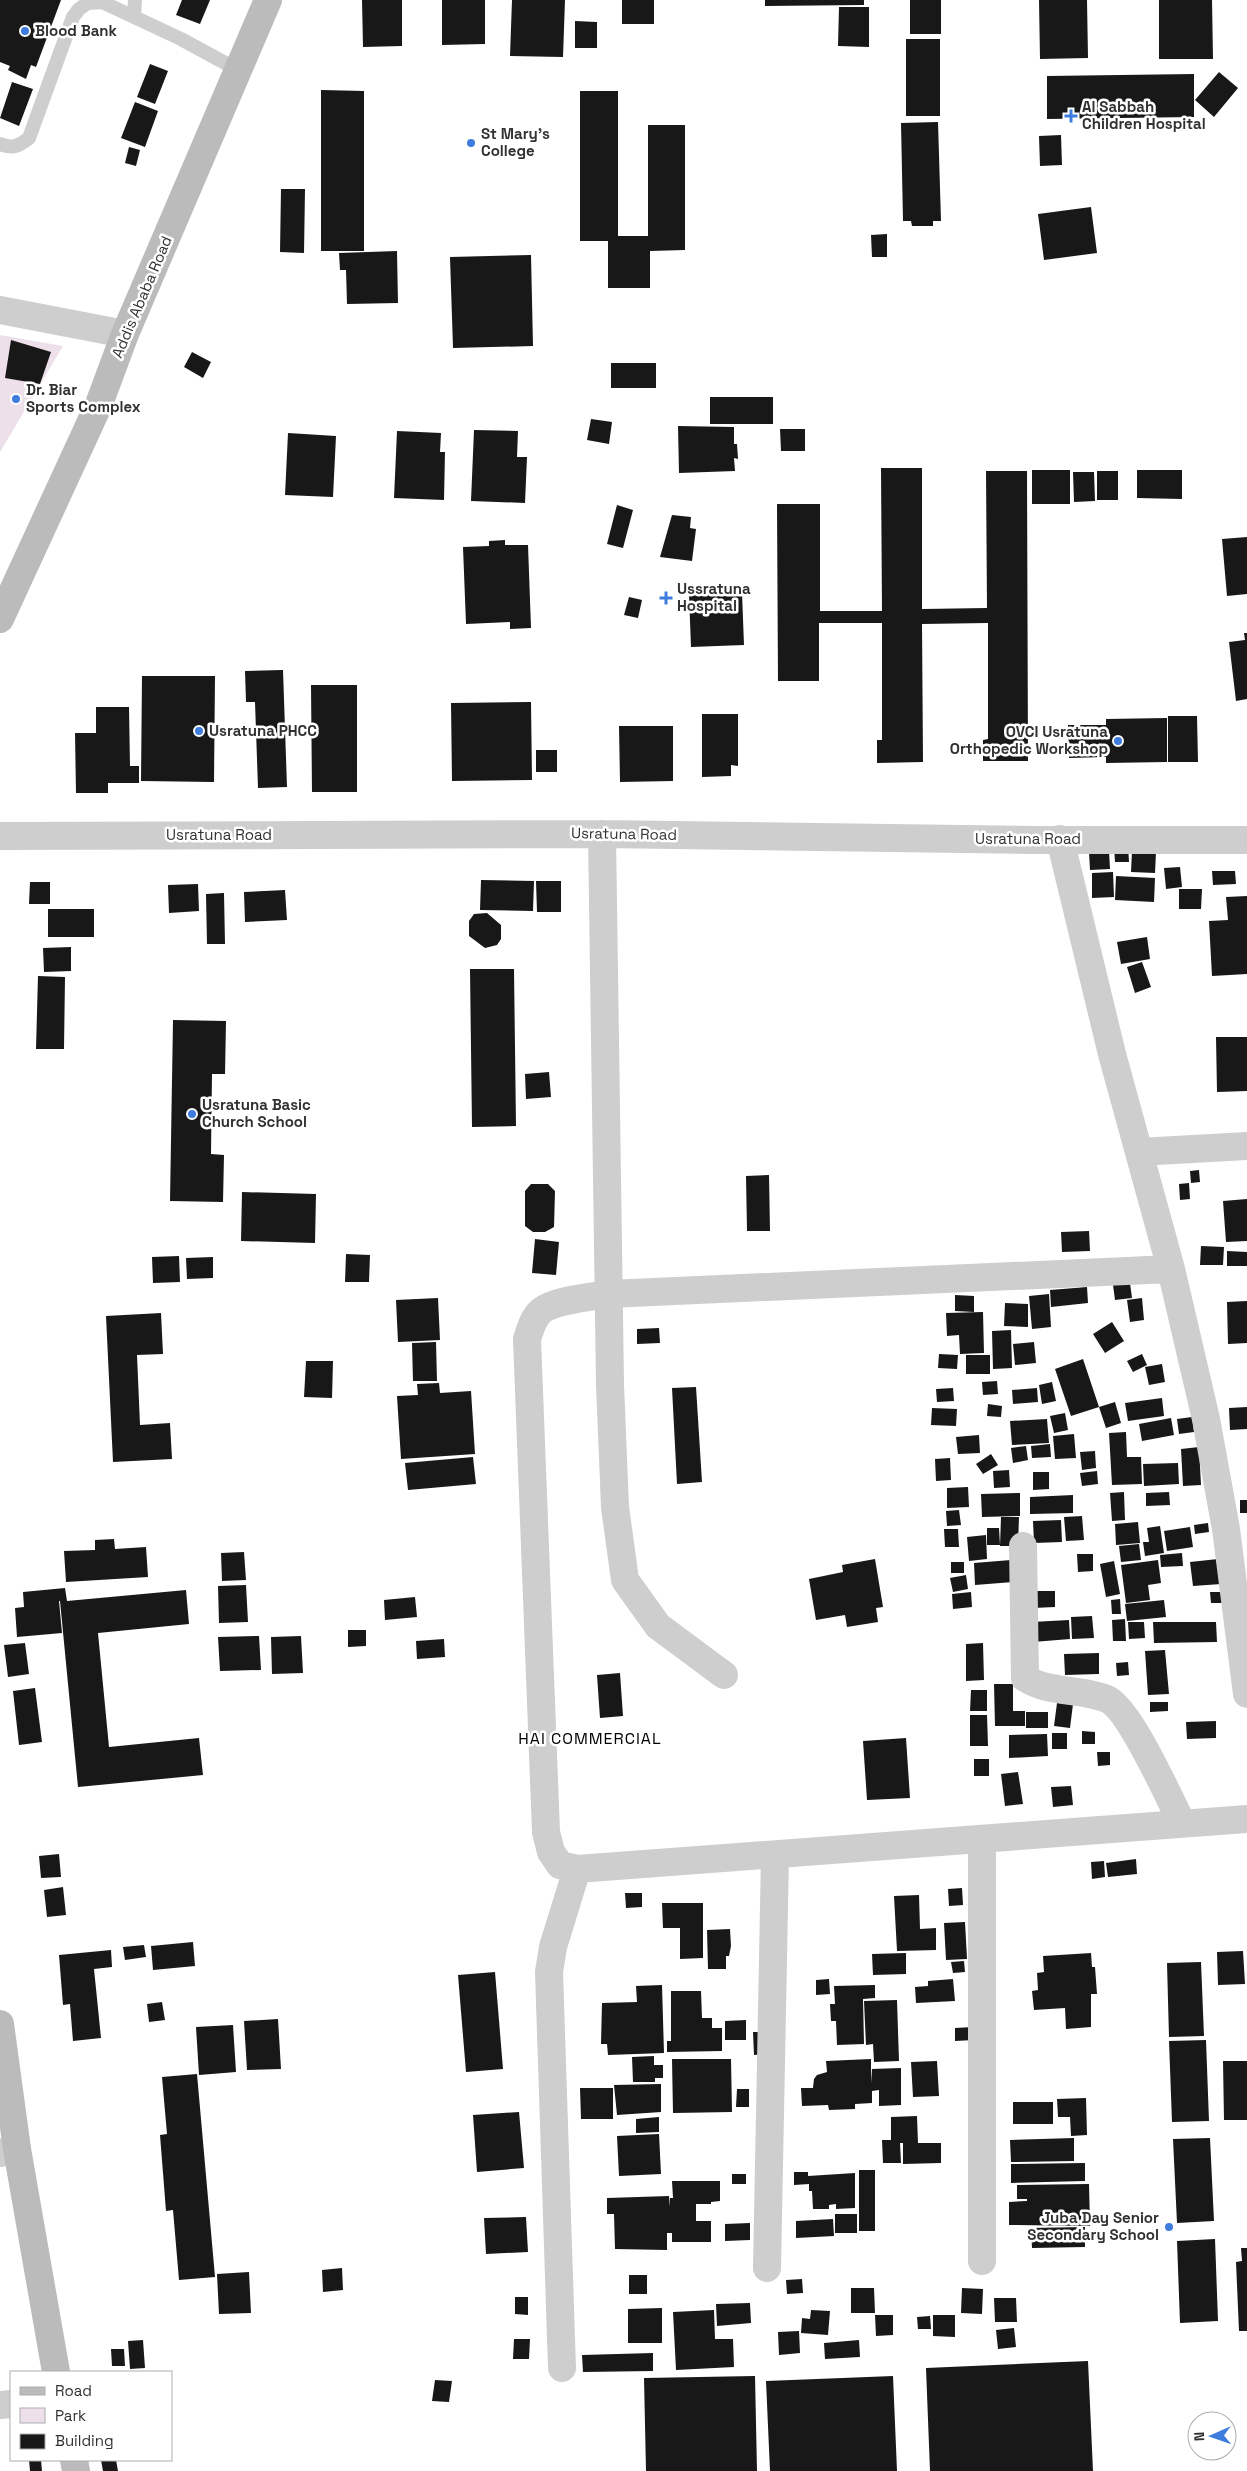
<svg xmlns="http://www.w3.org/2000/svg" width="1247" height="2471" viewBox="0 0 1247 2471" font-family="'Space Grotesk',sans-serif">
  <rect width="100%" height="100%" fill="#fff"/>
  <path fill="#ede0eb" d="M0 335 63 346 0 452Z"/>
  <path fill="#181818" d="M0 0H61L36 67 31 65 26 79 8 70 10 66 0 62Z
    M182 0H210L200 24 176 15Z
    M362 0H402V46L363 47Z
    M442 0H485V44L442 45Z
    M512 0H565L563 57 510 56Z
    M622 0H654V24H622Z
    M765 0H864V5L765 6Z
    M910 0H941V34H910Z
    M1039 0H1087L1088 58 1040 59Z
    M1159 0H1212L1213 59H1159Z
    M839 7H869V47L838 46Z
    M575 21 597 22V48H575Z
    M906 39H940V116H906Z
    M150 64 168 71 155 104 137 97Z
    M1219 72 1238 88 1214 117 1195 100Z
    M1194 74V117L1047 119V76Z
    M12 82 33 89 19 126 0 118Z
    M321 90 364 91V251H321Z
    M580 91H618V236H648V125H685V250L650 251V288H608V241H580Z
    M135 102 158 111 145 147 121 138Z
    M938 122 941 221H933V226H912L911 221H903L901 123Z
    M1061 135 1062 165 1040 166 1039 136Z
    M129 147 140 150 136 166 125 163Z
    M281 189H305L304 253 280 252Z
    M1091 207 1097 253 1044 260 1038 214Z
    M887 234V257H872L871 235Z
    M397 251 398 303 347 304 346 270H340L339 253Z
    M531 255 533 346 453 348 450 257Z
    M11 340 51 352 40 384 5 378Z
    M192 352 211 362 203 378 184 367Z
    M611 363H656V388H611Z
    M710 397H773V424H710Z
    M591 419 612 422 609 444 587 440Z
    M678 426 734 427V444H737L738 459 734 458 735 471 679 473Z
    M780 429H805V451H781Z
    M474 430 518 431 517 457H527L525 503 471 501Z
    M397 431 441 433 440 452H445L444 500 394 498Z
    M288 433 336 436 333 497 285 495Z
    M881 468H922V609L987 608 986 471H1027L1028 761H983V740L988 739V623L922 624 923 762 877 763V740H882V623H819V681H778L777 504H820V611H882Z
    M1032 470H1070V504H1032Z
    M1137 470H1182V499L1137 498Z
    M1097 471H1118V500H1097Z
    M1073 472H1094L1095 501 1074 502Z
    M617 505 633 510 623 548 607 544Z
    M672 515 691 517 690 528 696 529 692 561 660 557Z
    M1247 537V594L1227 596 1222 539Z
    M505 540V545H528L531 628 510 629V622L466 624 463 547 489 546V541Z
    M742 593 744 645 691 647 689 595Z
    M629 597 642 600 638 618 624 615Z
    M1244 633H1247V699L1236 701 1229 642 1245 640Z
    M283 670 287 787 258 788 255 702H246L245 671Z
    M142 676H215L214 782 141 781Z
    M311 685H357V792H312Z
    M531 702 532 780 452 781 451 703Z
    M96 707H129L130 766H139V783H108V793H76L75 733H96Z
    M702 714H738V766L731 765V776L702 777Z
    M1168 716H1197L1198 762H1168Z
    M1167 718V762L1106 763V757L1069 758 1068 725H1106V719Z
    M619 726H673V781L620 782Z
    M536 750H557V772H536Z
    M1128 845 1129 862H1115L1114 846Z
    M1109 851 1110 869 1090 870 1089 852Z
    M1132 851 1156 852 1155 873 1131 872Z
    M1180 867 1182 887 1166 889 1164 868Z
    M1212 871H1235L1236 884 1213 885Z
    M1113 872 1114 897 1092 898V873Z
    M1116 876 1155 878 1154 902 1115 900Z
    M481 880 534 881 533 911 480 910Z
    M536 881H561V912H537Z
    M30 882H50V904H29Z
    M198 884 199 911 169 913 168 885Z
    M1179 889H1202L1201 909H1179Z
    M285 890 287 920 245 922 244 892Z
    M224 893 225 944H207L206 894Z
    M1247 896V974L1212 976 1209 921 1228 920 1226 897Z
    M48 909H94V937H48Z
    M487 913 501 925V939L497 945 485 948 469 936V921L474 914Z
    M1147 937 1150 959 1121 964 1117 942Z
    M71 947V971L44 972 43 948Z
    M1142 962 1151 987 1135 993 1127 967Z
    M470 969H514L516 1126 472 1127Z
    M38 976 65 977 64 1049H36Z
    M173 1020 226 1021 225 1074H212L211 1154 224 1155 223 1202 170 1201Z
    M1216 1037H1247V1091L1217 1092Z
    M549 1072 551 1097 526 1099 525 1074Z
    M1199 1170 1200 1182 1191 1183 1190 1171Z
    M769 1175 770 1231H747L746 1176Z
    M1189 1183 1190 1199 1180 1200 1179 1184Z
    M531 1184H548L555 1191 554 1227 545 1232H533L525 1226V1191Z
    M242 1192 316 1194 315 1243 241 1241Z
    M1247 1199V1241L1226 1242 1223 1201Z
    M1089 1231 1090 1251 1062 1252 1061 1232Z
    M535 1239 559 1242 556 1275 532 1273Z
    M1201 1246 1224 1247 1223 1265H1200Z
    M1227 1251 1247 1252V1266H1227Z
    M346 1254 370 1255 369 1282H345Z
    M179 1256 180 1282 153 1283 152 1257Z
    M213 1257V1278L187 1279 186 1258Z
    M1130 1283 1132 1298 1115 1300 1113 1285Z
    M1087 1287 1088 1303 1051 1307 1050 1290Z
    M1049 1294 1051 1327 1032 1329 1029 1296Z
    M955 1295 974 1296V1312L955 1311Z
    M438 1298 440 1340 398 1342 396 1300Z
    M1142 1298 1144 1320 1130 1322 1127 1300Z
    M1247 1301V1343L1228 1344 1227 1302Z
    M1005 1303 1028 1304V1327L1004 1326Z
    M983 1312 984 1353 960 1354 959 1335 947 1336 946 1313Z
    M161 1313 163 1354 137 1355 140 1425 170 1423 172 1459 113 1462 106 1316Z
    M1112 1322 1124 1341 1105 1353 1093 1334Z
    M659 1328 660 1343 637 1344V1329Z
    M1011 1330 1012 1368 993 1369 992 1331Z
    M436 1342 437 1381H413L412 1343Z
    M1034 1342 1036 1363 1015 1365 1013 1344Z
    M939 1354 958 1355 957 1369 938 1368Z
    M1142 1354 1147 1365 1133 1372 1127 1361Z
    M966 1355H990V1374H966Z
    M1083 1359 1099 1407 1115 1402 1121 1423 1106 1428 1099 1407 1071 1416 1055 1369Z
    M306 1361H333L332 1398 304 1397Z
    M1162 1364 1165 1382 1149 1385 1145 1367Z
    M997 1381 998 1394 983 1395 982 1382Z
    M1052 1382 1056 1401 1042 1404 1039 1385Z
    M439 1383 440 1393 471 1391 475 1454 401 1459 397 1396 418 1395 417 1384Z
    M696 1387 702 1482 677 1484 672 1388Z
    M953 1388 954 1401 937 1402 936 1389Z
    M1037 1388 1038 1402 1013 1404 1012 1390Z
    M1162 1398 1164 1416 1128 1421 1125 1403Z
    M988 1404 1002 1406 1001 1417 987 1416Z
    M1247 1407V1429L1230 1430 1229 1408Z
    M932 1408 957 1409 956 1426 931 1425Z
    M1065 1413 1068 1430 1054 1433 1050 1416Z
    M1192 1417 1194 1432 1179 1434 1177 1419Z
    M1171 1418 1174 1435 1142 1441 1139 1424Z
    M1047 1419 1049 1443 1012 1445 1010 1421Z
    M1126 1432 1127 1457H1141L1142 1484 1112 1485 1109 1433Z
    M1074 1434 1076 1458 1055 1459 1053 1436Z
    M979 1435 980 1453 958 1454 956 1437Z
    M1050 1444 1051 1457 1032 1458 1031 1446Z
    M1026 1446 1028 1460 1013 1463 1011 1448Z
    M1199 1447 1201 1485 1183 1486 1181 1449Z
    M1095 1451 1096 1468 1082 1470 1080 1452Z
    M991 1454 998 1465 983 1474 976 1464Z
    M473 1457 476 1484 408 1490 405 1463Z
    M950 1458 951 1480 936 1481 935 1459Z
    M1178 1463 1179 1484 1144 1486 1143 1464Z
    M1009 1470 1010 1487 994 1488 993 1471Z
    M1097 1471 1098 1484 1082 1486 1080 1473Z
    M1033 1472H1049V1489L1033 1490Z
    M968 1487 969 1507 947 1508V1488Z
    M1124 1492 1125 1520 1112 1521 1110 1493Z
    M1169 1492 1170 1505 1146 1506V1493Z
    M1020 1493V1516L982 1517 981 1494Z
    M1073 1495V1513L1030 1514V1497Z
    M1240 1500H1247V1513H1240Z
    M959 1510 961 1525 947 1526 946 1511Z
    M1082 1516 1084 1540 1066 1541 1064 1517Z
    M1001 1517H1019L1018 1546H1000Z
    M1061 1520 1062 1542 1034 1543 1033 1521Z
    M1138 1522 1140 1543 1116 1545 1115 1524Z
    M1208 1523 1209 1532 1195 1534 1194 1525Z
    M1160 1526 1164 1553 1145 1556 1143 1542H1149L1147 1528Z
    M1190 1527 1193 1547 1167 1551 1164 1531Z
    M987 1528H999L1000 1545H987Z
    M944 1529H958L959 1547H945Z
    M986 1535 987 1559 969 1561 967 1537Z
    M114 1539 115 1549 146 1547 148 1577 66 1582 64 1551 95 1550V1540Z
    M1139 1544 1141 1560 1121 1562 1119 1546Z
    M244 1552 246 1580 222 1581 221 1553Z
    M1182 1553 1183 1566 1161 1567 1160 1555Z
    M1077 1554H1093V1571L1078 1572Z
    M875 1559 883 1607 876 1608 878 1622 847 1627 845 1615 816 1620 809 1579 843 1572 842 1565Z
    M1218 1559 1221 1584 1193 1586 1190 1562Z
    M1011 1560 1013 1582 975 1585 974 1563Z
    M1158 1560 1161 1583 1148 1585 1150 1600 1126 1603 1121 1565Z
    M1114 1561 1120 1594 1106 1597 1100 1564Z
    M951 1562H964V1573H951Z
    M966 1575 968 1589 953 1592 950 1578Z
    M246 1585 248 1622 219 1623 218 1586Z
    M65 1588 67 1601 186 1590 189 1624 98 1633 109 1747 199 1738 203 1775 78 1787 60 1601H59L62 1633 17 1637 15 1608 24 1607 23 1592Z
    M1033 1591H1055V1607L1033 1608Z
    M971 1592 972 1607 953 1609 952 1594Z
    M1210 1592H1222V1603H1211Z
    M415 1597 417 1617 385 1620 384 1600Z
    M1120 1599 1121 1614H1112L1111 1600Z
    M1164 1600 1166 1617 1127 1621 1125 1604Z
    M1092 1616 1094 1638 1072 1639 1071 1617Z
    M1125 1619 1126 1641H1113L1112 1620Z
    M1069 1620 1070 1639 1033 1642 1032 1622Z
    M1128 1622H1144L1145 1638 1129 1639Z
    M1153 1622H1216L1217 1642 1154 1643Z
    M348 1630H366V1646L348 1647Z
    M259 1636 261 1670 220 1671 218 1637Z
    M301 1636 303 1673 272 1674 271 1637Z
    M444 1639 445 1657 417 1659 416 1641Z
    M25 1643 29 1674 8 1677 4 1645Z
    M983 1643 984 1680 966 1681V1644Z
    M1165 1650 1169 1694 1148 1695 1145 1651Z
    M1099 1653V1674L1065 1675 1064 1654Z
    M1128 1662 1129 1675 1117 1676 1116 1663Z
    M620 1673 623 1716 600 1718 597 1675Z
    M994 1684H1013V1711H1025V1726H995Z
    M35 1688 42 1742 19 1745 13 1691Z
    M971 1690H987V1711H970Z
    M1150 1702H1168V1711L1150 1712Z
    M1057 1703 1073 1704 1070 1728 1054 1726Z
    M1026 1712H1048V1728H1026Z
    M970 1715H987L988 1746H970Z
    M1216 1721V1738L1187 1739 1186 1722Z
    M1082 1731 1095 1732V1744H1082Z
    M1052 1733H1067V1749H1052Z
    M1047 1734 1048 1756 1009 1758V1735Z
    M906 1738 910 1798 867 1800 863 1741Z
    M1097 1752H1110V1765L1098 1766Z
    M974 1759H989V1776H974Z
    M1018 1772 1023 1804 1005 1806 1001 1774Z
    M1071 1786 1073 1805 1053 1807 1051 1787Z
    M59 1854 61 1877 41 1878 39 1856Z
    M1136 1859 1137 1874 1108 1877 1106 1863Z
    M1104 1861 1105 1877 1092 1879 1091 1862Z
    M63 1887 66 1915 47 1917 44 1890Z
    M962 1888 963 1905 949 1906 948 1889Z
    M625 1893H642V1907L626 1908Z
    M919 1895 920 1929 936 1928V1950L897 1951 894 1896Z
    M662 1903H703V1958L680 1959V1928H663Z
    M965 1922 967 1959 946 1960 944 1923Z
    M730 1929 731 1946 729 1956H726V1969H708L707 1930Z
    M193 1942 195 1966 153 1970 151 1946Z
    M144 1945 146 1957 125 1960 123 1947Z
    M111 1950 112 1967 94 1969 101 2038 73 2041 70 2004 63 2005 59 1955Z
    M1243 1951 1245 1984 1218 1985 1217 1952Z
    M906 1953V1974L873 1975 872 1954Z
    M1091 1953 1092 1967H1095L1097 1994H1091V2027L1066 2029 1065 2008 1034 2010 1032 1991 1038 1990 1037 1973 1044 1972 1043 1956Z
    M964 1961 965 1972 953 1973 951 1962Z
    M1201 1962 1204 2036 1169 2037 1167 1963Z
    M495 1972 503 2069 466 2072 458 1975Z
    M829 1979 830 1994 816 1995V1980Z
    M953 1979 955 2001 916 2003 915 1987 928 1986V1981Z
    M662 1985 664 2053 608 2055 607 2044H601L602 2003 637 2002 636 1986Z
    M875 1985V1998L863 1999 864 2044 837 2045 836 2021H831L830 2004H835L834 1986Z
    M671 1991H701L702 2018H712V2028H722V2051L667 2052V2041H671Z
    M897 2000 899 2061 874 2062 873 2044 866 2045 864 2001Z
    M162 2002 165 2020 149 2022 147 2004Z
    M278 2019 281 2069 247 2070 244 2021Z
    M746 2020V2040H725V2021Z
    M233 2025 236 2072 199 2075 196 2027Z
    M973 2027 974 2040 955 2041V2028Z
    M753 2032H766L767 2054 754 2055Z
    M1206 2040 1209 2121 1172 2122 1169 2041Z
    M654 2056V2065H663V2078H655V2082H633L632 2057Z
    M672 2059H731L732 2112 673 2113Z
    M871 2059V2083L872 2069 901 2068V2105L879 2106V2090L872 2091V2103L855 2104V2109L829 2110 828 2105 802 2106 801 2088H813L814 2079 817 2075 827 2072 826 2061Z
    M937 2061 939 2096 913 2097 911 2062Z
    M1223 2061H1247V2120H1224Z
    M197 2074 215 2277 179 2280 173 2210 166 2211 160 2135 167 2134 162 2077Z
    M661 2084V2112L617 2115 614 2085Z
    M580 2088H613V2119H581Z
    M737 2089H749V2107H736Z
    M1086 2098 1087 2135 1071 2136 1070 2117H1058L1057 2099Z
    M1013 2102H1053V2124H1013Z
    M519 2112 524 2168 477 2172 473 2115Z
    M917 2116 918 2143H941V2163L903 2164V2143H900L901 2163H883L882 2140H891V2117Z
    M659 2117V2132L636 2133V2119Z
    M659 2134 661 2174 619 2176 617 2136Z
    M1074 2138V2161L1011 2162 1010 2140Z
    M1210 2138 1214 2221 1177 2223 1173 2139Z
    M1085 2163V2181L1011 2183V2164Z
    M859 2170H875V2231H859Z
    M794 2172H808V2176L855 2173V2208L836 2209V2204L829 2205V2209H813L812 2191H809V2184L794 2185Z
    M732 2174H746V2184H732Z
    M672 2181H720V2201L711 2202V2204H696V2221H711V2242H672V2233H667V2250L615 2249 614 2214H607V2198L669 2196 670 2207V2198H673Z
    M1089 2184 1090 2226 1009 2225V2202L1027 2201V2199H1017V2185Z
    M835 2214H857V2233H835Z
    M526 2217 528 2252 486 2254 484 2218Z
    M833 2219 834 2236 796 2238V2221Z
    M750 2223V2240L725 2241V2224Z
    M1085 2227V2247L1032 2248 1031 2228Z
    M1215 2239 1218 2321 1180 2323 1177 2241Z
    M1241 2248H1247V2331H1239L1236 2262 1242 2261Z
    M342 2268 343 2290 323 2292 322 2270Z
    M249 2272 251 2313 219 2314 217 2274Z
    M629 2275H647V2294H629Z
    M802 2279 803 2293 787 2294 786 2280Z
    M851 2288H874L875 2313H851Z
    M962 2288 983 2289 982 2314 961 2313Z
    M515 2297H528V2315L515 2314Z
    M994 2298H1016L1017 2322H995Z
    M750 2303 751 2323 717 2326 716 2304Z
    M662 2308V2343H628V2309Z
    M714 2310 715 2339H733L734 2367 676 2370 673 2312Z
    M811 2310 830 2311 828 2335 801 2333 802 2318 810 2319Z
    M875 2315H893V2335L876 2336Z
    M933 2315H955V2337L933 2336Z
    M930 2316 931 2329H918L917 2317Z
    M1014 2328 1016 2347 998 2349 996 2330Z
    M799 2331 800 2353 779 2355 778 2332Z
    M514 2339H530L529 2359H513Z
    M143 2340 145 2368 130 2369 128 2341Z
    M859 2340 860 2357 825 2359 824 2343Z
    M111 2349H124L125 2366H112Z
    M653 2353V2371L583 2372 582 2355Z
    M1088 2361 1093 2471H930L926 2368Z
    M755 2376 757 2471H646L644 2378Z
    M893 2376 897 2471H770L766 2381Z
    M435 2380 452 2381 449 2402 432 2401Z
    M29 2460H41L42 2471H30Z
    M101 2460H116L118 2471H103Z"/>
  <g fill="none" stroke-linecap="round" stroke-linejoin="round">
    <path stroke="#cecece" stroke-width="14" d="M134 16 135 0
      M0 144C13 149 19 146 29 138L73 17 79 9 88 3 102 2 181 39 238 70"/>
    <path stroke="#cecece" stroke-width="28" d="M0 310 125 334
      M602 834 610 1384 615 1507 625 1580 658 1626 724 1675
      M0 836 602 834 1034 840H1247
      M1060 839 1112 1054 1171 1269 1206 1419 1226 1529 1247 1694
      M1139 1152 1247 1146
      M1171 1269 609 1294C591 1297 555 1300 541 1311 533 1318 530 1330 527 1339L546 1832 551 1852 560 1865 577 1869 1247 1819
      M1023 1546 1025 1678C1050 1694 1082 1688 1107 1699 1130 1709 1169 1798 1182 1823
      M982 1839V2261
      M0 2153 17 2149
      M767 2268 775 1855
      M562 2368 549 1972 553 1947 577 1869
      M0 2405 11 2404"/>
    <path stroke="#bbb" stroke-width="28" d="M0 619 99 404 125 334 268 0
      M0 2024 17 2149 56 2372
      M74 2460 76 2471"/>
  </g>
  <g fill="#3e7cde" stroke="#fff" stroke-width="2">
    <circle cx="25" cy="31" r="5"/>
    <path d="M1068.5 108.5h5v5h5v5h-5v5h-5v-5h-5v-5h5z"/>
    <circle cx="471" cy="143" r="5"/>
    <circle cx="16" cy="399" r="5"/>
    <path d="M663.5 590.5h5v5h5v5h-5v5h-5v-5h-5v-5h5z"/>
    <circle cx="199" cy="731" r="5"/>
    <circle cx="1118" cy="741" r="5"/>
    <circle cx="192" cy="1114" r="5"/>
    <circle cx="1169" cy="2227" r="5"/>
  </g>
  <g text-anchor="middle" stroke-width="5" stroke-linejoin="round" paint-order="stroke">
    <g font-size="15" font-weight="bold" fill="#313131" stroke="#fff" text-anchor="start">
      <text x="35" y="36">Blood Bank</text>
      <text x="1082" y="112">Al Sabbah<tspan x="1082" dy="17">Children Hospital</tspan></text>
      <text x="481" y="139">St Mary's<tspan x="481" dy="17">College</tspan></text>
      <text x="26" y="395">Dr. Biar<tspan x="26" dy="17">Sports Complex</tspan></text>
      <text x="677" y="594">Ussratuna<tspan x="677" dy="17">Hospital</tspan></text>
      <text x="209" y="736">Usratuna PHCC</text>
      <text x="1108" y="737" text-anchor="end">OVCI Usratuna<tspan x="1108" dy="17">Orthopedic Workshop</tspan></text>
      <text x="202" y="1110">Usratuna Basic<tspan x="202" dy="17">Church School</tspan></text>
      <text x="1159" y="2223" text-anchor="end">Juba Day Senior<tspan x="1159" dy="17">Secondary School</tspan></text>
    </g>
    <g font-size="15" fill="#313131" stroke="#fff">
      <text transform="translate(142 297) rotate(-67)" y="5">Addis Ababa Road</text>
      <text transform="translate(624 834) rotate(1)" y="5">Usratuna Road</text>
      <text x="219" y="840">Usratuna Road</text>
      <text x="1028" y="844">Usratuna Road</text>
    </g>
    <g font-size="16" letter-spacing="1" fill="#000" stroke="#fff">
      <text x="590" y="1744">HAI COMMERCIAL</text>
    </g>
  </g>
  <rect x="10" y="2371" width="162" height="90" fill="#ffffff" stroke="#adadad"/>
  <rect x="20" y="2387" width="25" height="8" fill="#bbbbbb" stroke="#adadad"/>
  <text x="55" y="2396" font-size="15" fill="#313131">Road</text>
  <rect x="20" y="2408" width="25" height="15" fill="#ede0eb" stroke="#adadad"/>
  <text x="55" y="2421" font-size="15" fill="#313131">Park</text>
  <rect x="20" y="2434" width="25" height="15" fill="#181818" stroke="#adadad"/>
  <text x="55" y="2446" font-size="15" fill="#313131">Building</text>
  <g transform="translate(1212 2436) rotate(268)"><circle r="24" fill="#ffffff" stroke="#adadad"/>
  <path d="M0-4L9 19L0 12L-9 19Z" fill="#3e7cde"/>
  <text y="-8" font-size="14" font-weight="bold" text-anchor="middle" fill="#313131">N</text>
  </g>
</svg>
